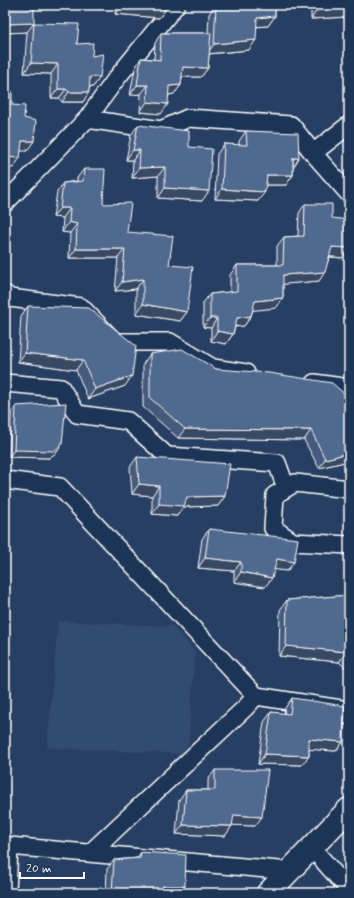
<svg xmlns="http://www.w3.org/2000/svg" width="354" height="898" viewBox="0 0 354 898" font-family="Mynerve,sans-serif">
  <rect width="100%" height="100%" fill="#273f62"/>
  <filter id="ink" filterUnits="userSpaceOnUse"><feTurbulence type="fractalNoise" baseFrequency=".025" numOctaves="2"/><feDisplacementMap in="SourceGraphic" scale="8" xChannelSelector="R" yChannelSelector="G"/><feConvolveMatrix kernelMatrix="1 2 1 2 8 2 1 2 1" color-interpolation-filters="sRGB"/></filter>
  <g filter="url(#ink)">
    <path fill="#334c70" d="M58 621 172 626 195 651 188 754 47 748Z"/>
    <g fill="none" stroke-linecap="round" stroke-linejoin="round">
      <g stroke="#fff" stroke-width="20">
        <path id="street" d="M87 119 116 79 176 5
          M313 153 349 125
          M5 203 87 119 161 130 188 118 291 125 313 153 349 194
          M5 294 10 298 81 307 115 342H170L213 368 246 373
          M5 383 61 388 77 414 128 421 167 456 277 463 286 488
          M314 383 349 388
          M5 480 60 487 256 696
          M349 489 295 483 275 495 273 528 293 542 349 545
          M312 848 349 890
          M90 853 245 708 256 696 341 709 349 716
          M7 893 9 846 290 871"/>
      </g>
      <g stroke="#fff" stroke-width="25">
        <path id="secondary" d="M268 893 349 809"/>
      </g>
      <use href="#street" stroke="#1d3557" stroke-width="17"/>
      <use href="#secondary" stroke="#1d3557" stroke-width="22"/>
    </g>
    <path fill="#455a7b" stroke="#fff" d="M5 5 34 23 77 44 92 56 100 77 93 87H90L83 102H62L59 98H51V74L24 73 27 32 5 33Z
      M116 5H166V9L159 18 115 14Z
      M215 5H275V16L268 26 256 27 249 50 209 54 208 68 201 77H182L181 85 174 94 169 95 161 114 140 112 141 94 130 95 135 68 141 58 154 59 155 43 161 33H208L209 14Z
      M311 5H349V17L311 19Z
      M138 125 189 147 202 201 158 198V176L132 178 133 160H126L131 135Z
      M246 131 293 168V175L286 185H266L258 201 215 199 217 154 224 144 239 145V141Z
      M84 169 103 204 127 232 169 265 187 312 180 321 136 314V289L115 291 118 258H69L70 233 62 232 63 218 53 217 57 192 63 183 77 181V178Z
      M305 204 332 218 342 258 330 257 319 281 283 284V298L276 308 253 310 251 316 244 326 235 327 233 334 226 344 211 341V328L203 327V303L210 294 230 292V275L237 265H277V246L284 237 298 236 299 213Z
      M28 306 125 386 88 399 76 370 18 362 21 316Z
      M150 354 216 369 349 398V461L319 468 304 440 178 438 143 407V364Z
      M16 406 62 444 57 452 49 458 9 457 11 413Z
      M137 457 225 496 218 506 183 507 177 516 152 514V496L132 494 130 467Z
      M209 529 294 562 287 571 274 569 265 587 234 582V571L198 568 202 539Z
      M349 595V671L339 662 279 656 280 610 287 600Z
      M292 698 343 742 336 751 309 749V756L302 765 258 764 264 722 271 712 284 714 285 708Z
      M215 770 255 826 232 825 225 836 176 834 179 800 186 790H208V780Z
      M141 852 185 886 180 893H106L107 869 114 860 137 858Z"/>
    <path fill="#384a64" stroke="#fff" d="M122 5H129L166 9 159 18 115 14Z
      M349 7V17L311 19 317 10Z
      M275 16 268 26 250 27 257 18Z
      M34 23 27 32 5 33V24Z
      M256 40 249 50 207 54 214 44Z
      M31 63 58 64 51 74 24 73Z
      M183 67 208 68 201 77H176Z
      M90 77H100L93 87H83Z
      M137 85H148L141 94 130 95Z
      M181 85 174 94 162 96 169 86Z
      M58 89H66L59 98H51Z
      M69 92H89L83 102H62Z
      M147 102 168 104 161 114 140 112Z
      M22 141H34L27 151H15Z
      M133 150H140L133 160H126Z
      M5 157 20 158 13 168 5 167Z
      M293 158H299L293 168Z
      M165 167 158 176 132 178 139 168Z
      M267 175H293L286 185H260Z
      M165 188 209 191 202 201 158 198Z
      M222 189 265 192 258 201 215 199Z
      M60 208H70L63 218 53 217Z
      M69 222 77 224 70 233 62 232Z
      M332 247 349 248 342 258 325 256Z
      M76 249H125L118 258H69Z
      M325 272 319 281 276 285 283 275Z
      M143 279 136 289 115 291 122 282Z
      M283 298 276 308 248 311 255 301Z
      M143 304 187 312 180 321 136 314Z
      M251 316 244 326 231 327 237 318Z
      M210 318H217L211 328 203 327Z
      M217 331 233 334 226 344 211 341Z
      M25 353 83 360 76 370 18 362Z
      M132 376 125 386 88 399 95 389Z
      M185 429 311 430 304 440 178 438Z
      M62 444 57 452 49 458 9 457 14 450Z
      M349 453V461L319 468 325 459Z
      M139 484 159 486 152 496 132 494Z
      M225 496 218 506 183 507 177 516 152 514 159 504 187 497Z
      M205 558 241 562 234 571 198 568Z
      M277 559 294 562 287 571 270 569Z
      M241 572 272 578 265 587 234 582Z
      M286 646 346 652 339 662 279 656Z
      M309 739 343 742 336 751 303 749Z
      M265 754 309 756 302 765 258 764Z
      M234 815 262 817 255 826 227 825Z
      M183 825 232 826 225 836 176 834Z
      M163 886H185L180 893H158Z"/>
    <path fill="#50698f" stroke="#fff" d="M5 5H34V23L79 24 77 44 93 43 92 56 103 54 100 77H90L89 92H69L66 89H58V64L31 63 34 23 5 24Z
      M129 5H166V9Z
      M216 5H275V16L257 18 256 40 214 44Z
      M318 5H349V7L317 10Z
      M161 33H211L208 68 183 67 181 85 169 86 168 104 147 102 148 85H137L141 58 160 60Z
      M5 90 12 91V105L25 106 24 118 36 121 34 141H22L20 158 5 157Z
      M138 125 189 131V147L212 149 209 191 165 188V167L139 168 140 150H133Z
      M246 131 298 133 299 158H293V175H267L265 192 222 189 224 144 247 145Z
      M84 169H105L103 204 131 203 127 232 173 236 169 265 193 267 187 312 143 304V279L122 282 125 249H76L77 224 69 222 70 208H60L63 183 83 181Z
      M305 204H332V218L349 220V248L332 247 325 272 283 275V298L255 301 251 316 237 318 233 334 217 331V318H210V294L237 291V265H283L284 237 304 236Z
      M28 306 89 308 136 346 132 376 95 389 83 360 25 353Z
      M182 349 216 369 269 373 332 383 349 398V453L325 459 311 430 185 429 150 398V354Z
      M66 403 62 444 54 451 14 450 16 406Z
      M137 457 230 464 225 496 187 497 184 506 159 504V486L139 484Z
      M209 529 298 539 294 562 277 559 272 578 241 572V562L205 558Z
      M349 595V655L346 652 286 646 287 600Z
      M292 698 345 706 343 742 309 739V756L265 754 271 712 290 714Z
      M215 770H268L262 817 234 815 232 826 183 825 186 790H215Z
      M141 852 186 855 185 886H163L161 893H112L114 860 140 858Z
      M324 891 349 893H324Z"/>
  </g>
  <rect width="354" height="898" fill="none" stroke="#1d3557" stroke-width="20"/>
  <rect x="10" y="10" width="334" height="878" fill="none" stroke="#fff" stroke-width="1.5" filter="url(#ink)"/>
  <path d="M20 872v6h64v-6" fill="none" stroke="#ffffff" stroke-width="2"/>
  <text x="26" y="872" font-size="12" fill="#ffffff" stroke="#1d3557" stroke-width="3" paint-order="stroke">20 m</text>
</svg>
